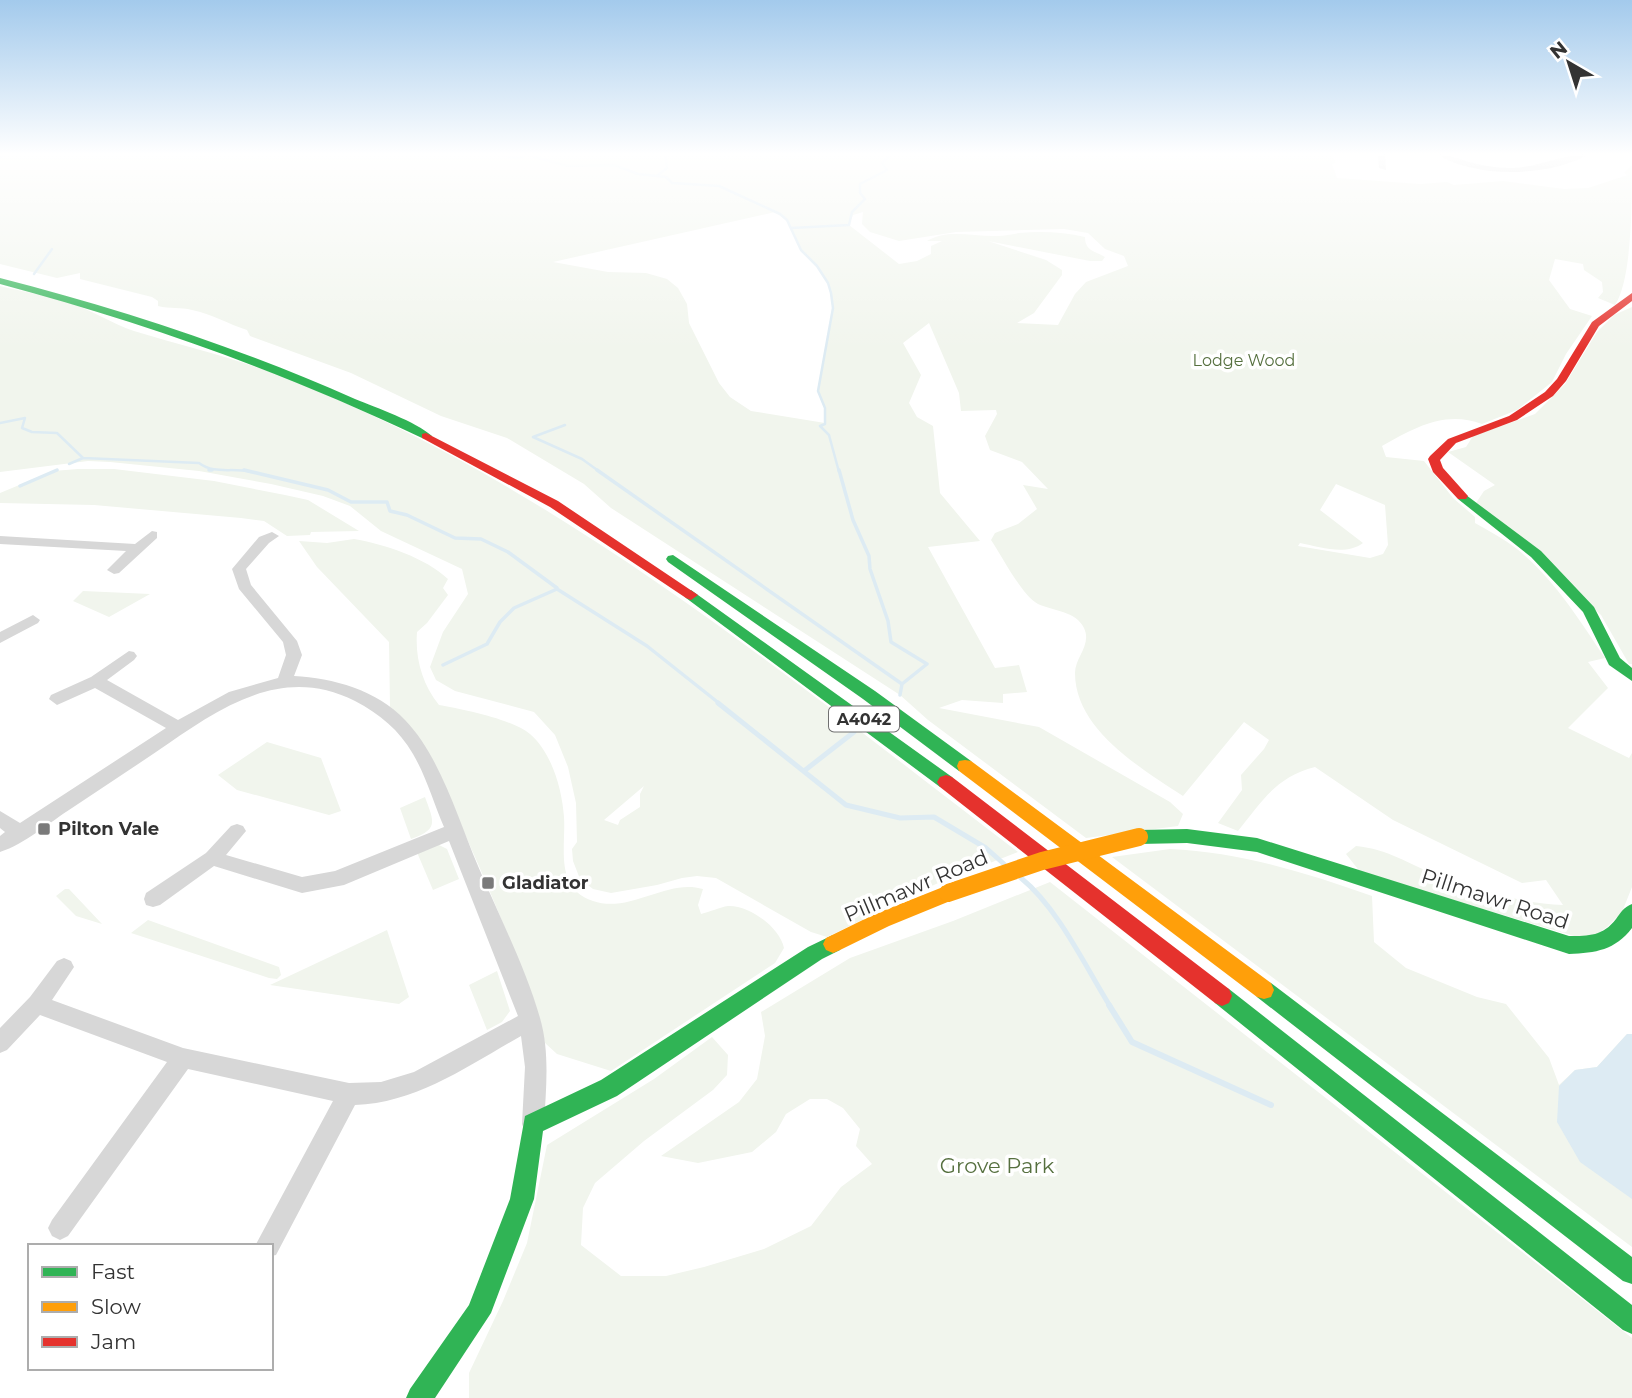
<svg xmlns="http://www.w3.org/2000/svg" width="1632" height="1398" viewBox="0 0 1632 1398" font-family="Montserrat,sans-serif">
  <rect width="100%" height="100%" fill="#fff"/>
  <path fill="#f1f5ed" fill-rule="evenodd" d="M0 154H723L726 157 744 154H1332L1336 163 1332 164 1337 178 1420 184 1447 182 1454 185 1503 181 1564 189 1588 188 1628 175 1624 173 1632 165C1632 202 1632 280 1615 305L1598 298 1603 292 1602 282 1584 270 1583 264 1555 259 1549 280 1570 309 1592 316 1566 354 1552 382 1517 410 1482 424C1445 410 1414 428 1382 446L1386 457 1424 461 1453 498 1475 517V523C1489 531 1504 539 1517 549 1554 579 1579 619 1605 658L1588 662 1608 688 1568 728 1629 758 1632 753V887L1622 912 1607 927 1593 937 1581 938 1361 873 1346 854 1356 846C1388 849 1408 864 1437 875 1478 889 1521 904 1563 905L1546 880 1522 883 1393 820 1315 767C1276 777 1262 801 1238 831L1218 823 1242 790 1241 775 1264 749 1269 740 1244 722 1183 796C1142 769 1075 730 1075 673 1075 657 1092 645 1084 628 1076 611 1053 611 1038 604 1022 596 1002 556 991 540L995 533 1018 524 1037 509 1023 485 1048 489 1022 462 990 450 985 436 997 414 996 410 961 411 959 393 929 323 903 343 921 375 909 403 917 417 933 426 940 493 980 541 928 547 995 668 1019 665 1027 692 1003 694V703L962 700 939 708 1039 727 1170 802 1183 814 1178 826 1086 838 928 720 900 695 611 508 584 484 507 438 441 416 351 373 250 336 247 330C228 324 212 314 192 310 181 307 170 309 158 306V301L152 297 80 279V273L57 278 0 264ZM775 212 787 220 801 250 817 266 828 283 831 293 833 308 818 391 825 408V423L751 411 730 397 719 383 689 323 687 304 678 288 667 279 646 273 608 272 553 262ZM863 212 862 224 870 232 899 241 956 232 1064 229 1088 233 1105 249 1124 256 1128 266 1086 282 1075 294 1058 325 1017 323 1034 313 1062 275V270L1046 260 988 241 1090 261H1102L1105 257C1095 251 1085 251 1085 237 1064 232 1041 231 1019 233 1012 234 1005 236 997 236 975 237 947 228 927 241H942L931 246V254L917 261 899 264 849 225 853 215ZM1336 484 1385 505 1388 545 1383 554 1370 558 1298 546 1300 543C1320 547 1346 556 1363 543L1320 510Z
    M0 286C24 292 51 296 75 305 95 312 113 324 134 331 183 346 232 357 281 376 553 482 788 677 1018 852L936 884 827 937 811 932 716 878 697 876 682 878 657 885 611 893 593 889 580 879 573 861 572 849 577 842 576 803 568 767 555 735 534 712 455 691 436 680 430 667 443 632 468 594 462 569 381 531 350 506 323 496 271 484 199 471 110 462 88 461 0 472ZM644 786 640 794V807L620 820 618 825 604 820Z
    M1632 307V664H1629L1601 615 1476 503 1484 491 1495 485 1448 452 1466 447 1473 436 1535 414 1565 384 1597 332 1614 315Z
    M78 469H114L214 481 285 495 308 500 359 531 311 532 310 535 287 536 264 521 241 518 94 505 0 503V493L53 471Z
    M354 539C384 544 426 558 448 579L443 588 448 595 427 623 417 632C415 658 422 684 439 705 462 709 512 719 530 734 552 753 562 789 564 817 566 847 554 888 593 901 630 914 667 878 703 889L698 905 701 914C710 912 720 907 728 906 750 905 780 928 784 948L775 963 611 1071 557 1054 545 1043C524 972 497 906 467 839 445 788 432 746 390 707L389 642 317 567 299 541 327 543Z
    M83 591 150 594 109 617 73 601Z
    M267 742 321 758 341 811 329 815 237 790 218 775Z
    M425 797C434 822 439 829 411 839L400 808Z
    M437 844 447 849 459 879 433 890 416 850Z
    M1170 849C1240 852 1306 873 1372 896L1374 942 1406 968 1477 997 1506 1004 1549 1058 1559 1085 1575 1070 1597 1067 1627 1034H1632V1247L1112 857Z
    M1050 882 1632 1338V1398H469V1373L503 1301 527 1243 547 1145 654 1079 712 1037 728 1055 727 1075 713 1090 644 1141 595 1183 583 1208 581 1245 621 1276H666L704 1267 764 1249 811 1226 841 1187 872 1164 856 1146 860 1129 843 1108 827 1099H810L786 1114 776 1132 752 1152 698 1163 661 1156 739 1102 757 1079 765 1036 761 1012 850 958 953 921Z
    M65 889H69L102 924 76 916 56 896Z
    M148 920 279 967 281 975 277 979 269 978 131 933Z
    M387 930 409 997 399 1004 270 985Z
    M497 971 510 1011 502 1022 487 1030 469 985Z"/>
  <path fill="#ddebf3" d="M1627 1034H1632V1199L1580 1162 1557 1122 1559 1086 1575 1070 1597 1067Z"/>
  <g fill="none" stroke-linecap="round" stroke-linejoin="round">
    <path stroke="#ddebf3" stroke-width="2.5" d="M495 154 517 158 528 155 567 166 614 165 638 174 666 177 672 183 719 186 780 214 787 220 801 250 817 266 828 283 831 293 833 308 818 391 825 408V424L820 426 829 435 839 472
      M0 157 9 154
      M658 175 667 168 665 154
      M791 228 849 225 852 212 865 199 860 193V184L887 170 882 163 892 154
      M34 274 52 249
      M0 423 25 418 22 428 32 432 57 433 83 458
      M565 425 533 437 582 459 600 472
      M69 464 83 458 199 463C215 475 232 467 251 472
      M53 472 57 470"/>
    <path stroke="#ddebf3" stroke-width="3.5" d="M209 470H212
      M244 470 328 490 351 502H387L390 511 407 515 455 538 481 539 508 552 557 588
      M597 470 902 684
      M839 470 853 520 869 556 870 569 888 621 891 642 927 664 902 684 900 695
      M20 486 57 470
      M443 665 487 644 500 622 514 608 557 589 647 646 720 704"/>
    <path stroke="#ddebf3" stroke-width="5" d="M718 703 846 805 900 818 934 817 986 848 1004 864
      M804 771 854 732
      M1021 878C1058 908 1085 966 1110 1006"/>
    <path stroke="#ddebf3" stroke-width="6" d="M1109 1005 1132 1042 1271 1105"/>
    <path fill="#d7d7d7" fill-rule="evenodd" d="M1378 154H1385L1386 170 1379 168Z
      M1437 154C1449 154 1458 159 1469 162 1483 166 1498 168 1513 168 1539 167 1567 153 1589 154 1551 177 1475 179 1437 154Z
      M152 531 157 532V538L119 573 114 574 107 570 126 551 0 544V536L135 544Z
      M272 532 279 536 269 543 246 569 251 585 297 641 302 655 294 676C333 678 377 690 405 720 440 756 458 819 478 866 499 916 525 966 540 1018 550 1052 546 1089 544 1124L541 1132 533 1135 525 1132 522 1124 525 1067 521 1036C469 1065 417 1103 355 1105L276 1255 271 1256V1246H255L333 1101 188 1069 68 1236 60 1240 52 1236 48 1228 52 1220 167 1062 40 1015 7 1050 0 1053V1028L30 997 57 961 64 958 71 961 74 967 52 1000 183 1048 349 1083 381 1082 414 1072 518 1016 449 841 344 885 302 893 214 866 160 905 153 907 146 905 144 899 146 893 206 853 231 826 237 824 243 826 246 831 226 855 302 877 335 871 444 827C434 804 426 776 413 754 399 730 380 714 355 701 280 663 217 710 156 752 128 771 100 789 72 808 50 822 25 844 0 852V836L5 832 0 828V811L20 823 166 728 95 688 57 705 49 699 51 695 91 677 129 651 134 652 137 656 134 660 107 680 178 720 229 692 278 678 286 655 283 642 239 589 232 569 259 537Z
      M33 615 40 620 38 623 0 643V632Z"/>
    <path fill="#30b455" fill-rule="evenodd" d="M0 278C121 309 240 348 355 399 377 408 415 421 432 436L426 439 422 438C286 373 146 323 0 284Z
      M1462 492 1541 551 1594 607 1620 658 1632 668V681L1609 665 1583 612 1531 557 1458 499V493Z
      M673 555 875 691 971 761 973 766 971 771H959L863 699 668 562 666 559 668 556Z
      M691 590 952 777 955 782 952 787H940L686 598 684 595Z
      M1187 829 1257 838 1569 936C1589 936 1603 936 1616 919 1621 912 1624 907 1632 904V928C1615 950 1596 953 1569 954L1257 852 1187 843 1139 844 1133 842 1130 837 1133 832 1139 830Z
      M833 935 840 938 843 944 840 950 822 959 617 1096 543 1131 534 1199 491 1313 435 1398H406L410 1389 469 1305 510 1199 525 1116 601 1080 808 947Z
      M1264 981 1271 983 1632 1257V1284L1623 1281 1257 997 1254 990 1257 983Z
      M1222 986 1229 989 1632 1305V1334L1623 1330 1215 1003 1212 996 1215 989Z"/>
    <path fill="#ff9f0a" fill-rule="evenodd" d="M965 760 971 761 1271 983 1274 990 1271 997 1264 999 1257 997 959 771 957 766 959 761Z
      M948 885 955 887 957 893 955 899 889 926 840 950 833 953 826 950 823 944 826 938 875 914Z"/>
    <path fill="#e5322d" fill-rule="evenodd" d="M1632 293V301L1599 326 1566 381 1553 396 1517 420 1456 443 1440 460 1443 468 1468 496 1466 499H1458L1433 472 1428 459 1430 456 1448 439 1509 416 1545 392 1557 379 1592 322Z
      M426 433 558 501 698 595 691 600 686 598 550 507 422 438V434Z
      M946 775 952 777 1229 989 1232 996 1229 1003 1222 1006 1215 1003 940 787 937 782 940 777Z"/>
    <path stroke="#ff9f0a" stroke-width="18" d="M948 893 1042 861 1139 837"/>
  </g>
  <linearGradient id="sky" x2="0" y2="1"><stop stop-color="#a3caec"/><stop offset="0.44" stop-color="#fff"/><stop offset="1" stop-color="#fff" stop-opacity="0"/></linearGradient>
  <rect width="1632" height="350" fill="url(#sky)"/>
  <g fill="#7a7a7a" stroke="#fff" stroke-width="2.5">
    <rect x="37" y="822" width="14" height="14" rx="3.5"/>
    <rect x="481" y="876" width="14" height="14" rx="3.5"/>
  </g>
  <g text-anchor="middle" stroke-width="7" stroke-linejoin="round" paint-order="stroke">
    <g font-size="16" fill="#56703f" stroke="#fff">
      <text x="1244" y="366">Lodge Wood</text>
    </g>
    <rect fill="#fff" stroke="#707070" stroke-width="2" x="829" y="706.5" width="70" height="25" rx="5"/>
    <g font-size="16" font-weight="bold" fill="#333">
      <text x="864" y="725">A4042</text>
    </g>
    <g font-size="18" font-weight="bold" fill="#333" stroke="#fff" text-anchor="start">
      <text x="58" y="835">Pilton Vale</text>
      <text x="502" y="889">Gladiator</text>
    </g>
    <g font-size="21" fill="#333" stroke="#fff">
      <text transform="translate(916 886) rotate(-23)" y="7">Pillmawr Road</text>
      <text transform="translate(1495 899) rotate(18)" y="7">Pillmawr Road</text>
    </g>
    <g font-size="21" fill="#56703f" stroke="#fff">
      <text x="997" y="1173">Grove Park</text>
    </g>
  </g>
  <rect x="28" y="1244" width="245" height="126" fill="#ffffff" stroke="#adadad" stroke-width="2"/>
  <rect x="42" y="1267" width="35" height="10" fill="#30b455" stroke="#adadad" stroke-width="2"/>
  <text x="91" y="1279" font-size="21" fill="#333333">Fast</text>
  <rect x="42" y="1302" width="35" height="10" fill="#ff9f0a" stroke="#adadad" stroke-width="2"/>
  <text x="91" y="1314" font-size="21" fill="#333333">Slow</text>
  <rect x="42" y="1337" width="35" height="10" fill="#e5322d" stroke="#adadad" stroke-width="2"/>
  <text x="91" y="1349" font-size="21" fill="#333333">Jam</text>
  <g transform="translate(1569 63) rotate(321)" stroke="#ffffff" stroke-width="5" paint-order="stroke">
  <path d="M0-5L12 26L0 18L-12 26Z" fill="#333333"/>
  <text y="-10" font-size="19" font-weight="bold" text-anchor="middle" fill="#333333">N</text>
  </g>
</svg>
